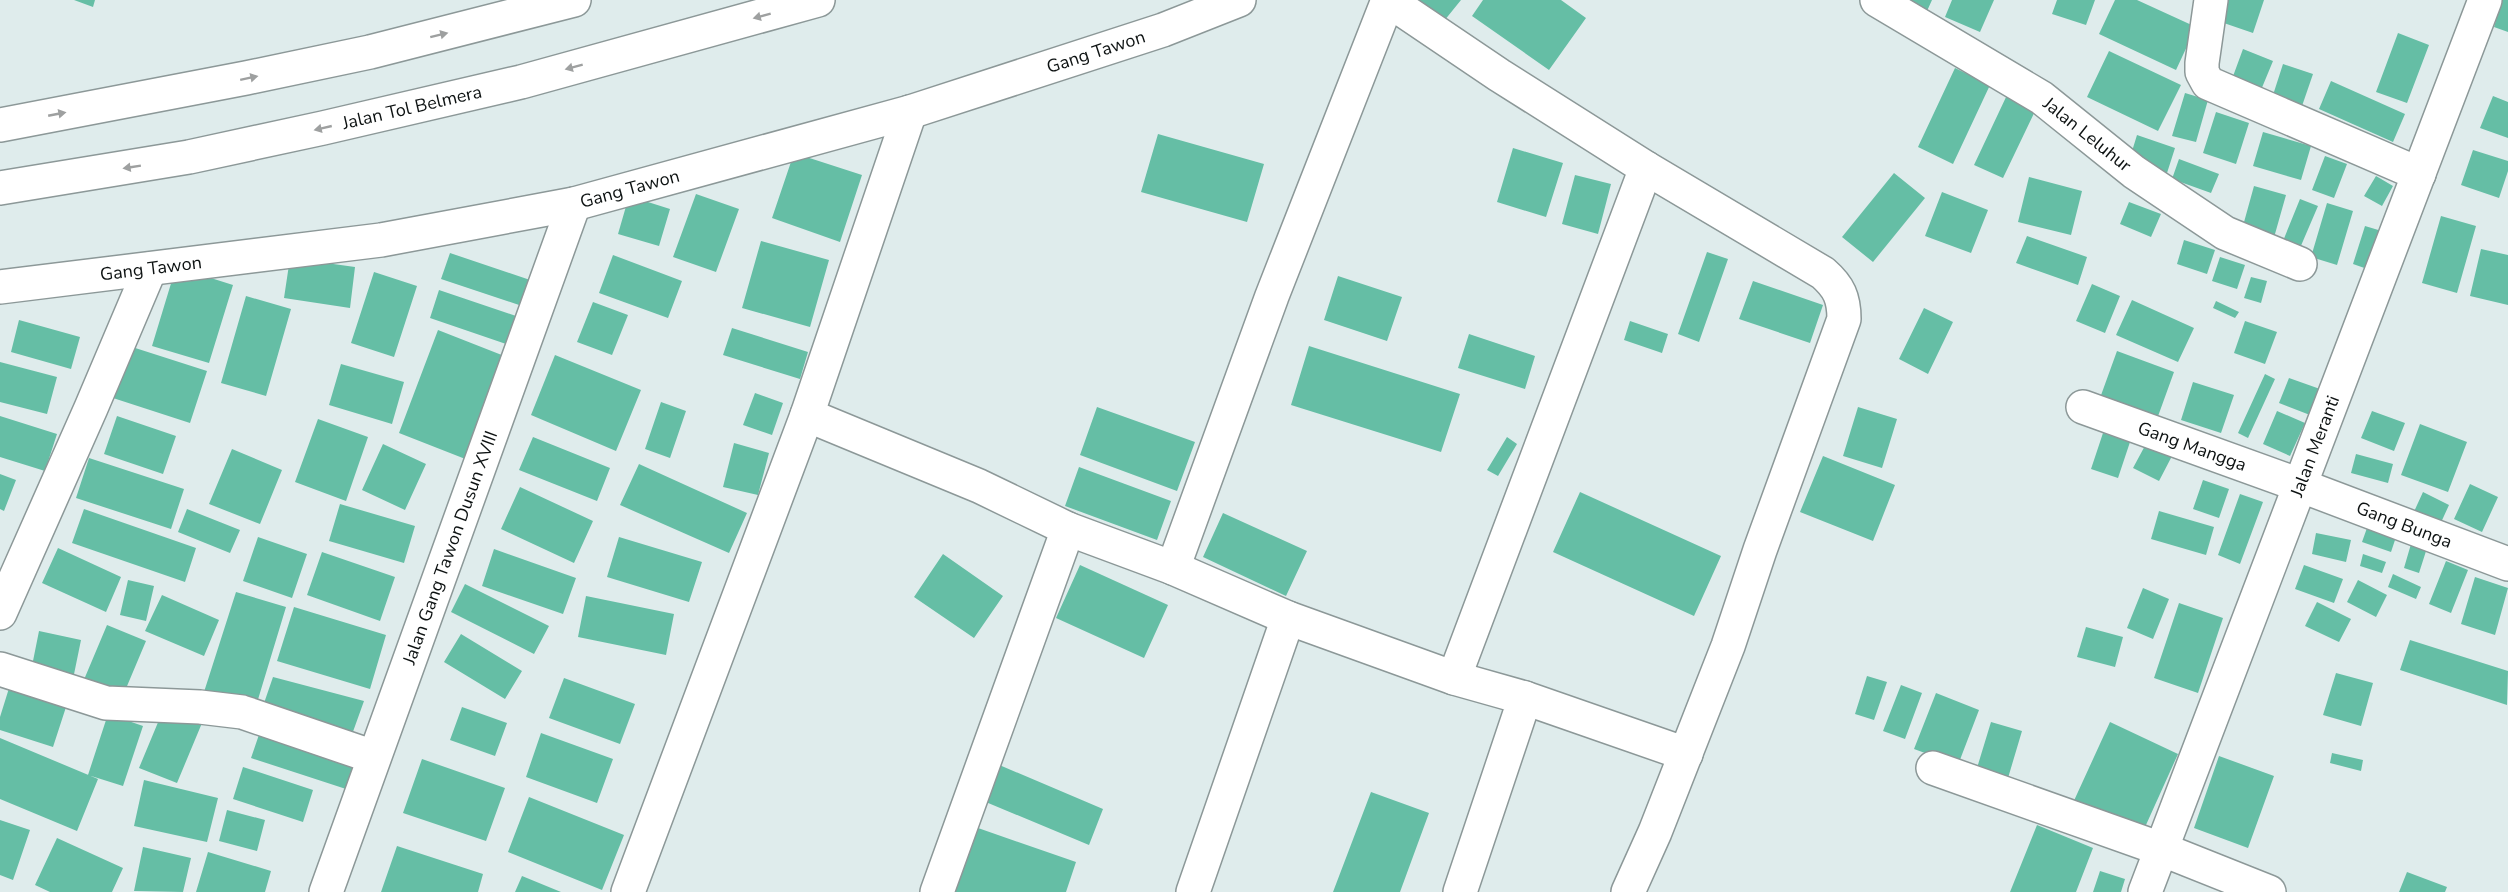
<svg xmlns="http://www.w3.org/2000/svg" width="2508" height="892" viewBox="0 0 2508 892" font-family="'Nunito Sans',sans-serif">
  <rect width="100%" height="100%" fill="#dfecec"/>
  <path fill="#65bea5" d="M74 0H95L93 7Z
    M1419 0H1461L1444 21Z
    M1483 0H1561L1586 18 1549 70 1472 16Z
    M1901 0H1932L1927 11Z
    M1952 0H1994L1980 32 1945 17Z
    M2057 0H2095L2086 25 2052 14Z
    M2115 0H2137L2196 27 2176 70 2099 34Z
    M2225 0H2264L2253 33 2218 21Z
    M2502 0H2508V32L2494 27Z
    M2398 33 2429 45 2407 103 2376 92Z
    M2243 49 2273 61 2261 90 2232 79Z
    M2109 51 2181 85 2158 131 2087 97Z
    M2283 64 2313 74 2302 106 2273 95Z
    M1955 68 1990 85 1953 164 1918 147Z
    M2331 81 2405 114 2393 142 2319 109Z
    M2185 93 2208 100 2196 142 2172 136Z
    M2007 95 2036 109 2003 178 1974 165Z
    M2493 96 2508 102V138L2480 128Z
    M2216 112 2249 123 2236 164 2203 153Z
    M2263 132 2311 146 2301 180 2253 166Z
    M1158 134 1264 164 1247 222 1141 192Z
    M2137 135 2175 148 2167 173 2129 161Z
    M1513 148 1563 163 1546 217 1497 202Z
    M2473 150 2508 161V171L2499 198 2461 185Z
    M794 153 862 175 840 242 772 218Z
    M2325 156 2347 164 2334 198 2312 190Z
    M2179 159 2219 174 2211 193 2172 179Z
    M1894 173 1925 198 1873 262 1842 237Z
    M1575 175 1611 184 1598 234 1562 224Z
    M2376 176 2393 186 2382 206 2364 196Z
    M2029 177 2082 191 2071 235 2018 222Z
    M2254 186 2286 195 2273 241 2241 233Z
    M1942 192 1988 210 1971 253 1925 236Z
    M696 194 739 209 716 272 673 257Z
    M629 196 670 209 659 246 618 234Z
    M2300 199 2318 206 2300 248 2283 241Z
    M2129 202 2161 214 2151 237 2120 224Z
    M2327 203 2353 211 2337 265 2311 257Z
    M2441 216 2476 226 2457 293 2422 283Z
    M2365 226 2385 232 2373 271 2353 264Z
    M2027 236 2087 257 2078 285 2016 263Z
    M2184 240 2215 250 2207 274 2177 264Z
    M761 241 829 260 810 327 742 308Z
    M2481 249 2508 255V305L2470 296Z
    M1707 252 1728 259 1699 342 1678 334Z
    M450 253 536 282 528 308 441 279Z
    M613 255 682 281 668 318 599 293Z
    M2220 257 2245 265 2237 289 2212 281Z
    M290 258 355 267 350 308 284 298Z
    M176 267 233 285 209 363 152 346Z
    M374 272 417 286 394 357 351 343Z
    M1338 276 1402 297 1387 341 1324 320Z
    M2251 277 2267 281 2261 303 2244 298Z
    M1753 281 1823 305 1810 343 1739 319Z
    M2092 284 2120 296 2105 333 2076 321Z
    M439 290 519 317 509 345 430 318Z
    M246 296 291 309 266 396 221 383Z
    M2132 300 2194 328 2178 362 2116 335Z
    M2216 301 2239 312 2235 318 2213 308Z
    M593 302 628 315 612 355 577 342Z
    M1924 308 1953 322 1928 374 1899 359Z
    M19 320 80 337 71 369 11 352Z
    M1630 321 1668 334 1662 353 1624 340Z
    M2245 321 2277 332 2265 364 2234 353Z
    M732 328 808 352 800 379 723 355Z
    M438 330 512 359 473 462 399 433Z
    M1469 334 1535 356 1525 389 1458 368Z
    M129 346 207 371 190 423 113 398Z
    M1309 346 1460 394 1441 452 1291 405Z
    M2117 351 2174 372 2157 419 2100 398Z
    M555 355 641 390 616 451 531 415Z
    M0 362 57 377 47 414 0 402Z
    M341 364 404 382 392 424 329 405Z
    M2265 374 2275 379 2248 438 2238 433Z
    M2289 378 2320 389 2310 415 2279 403Z
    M2193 382 2234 395 2221 433 2181 420Z
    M755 393 783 403 772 435 743 425Z
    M661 402 686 411 670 458 645 449Z
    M1097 407 1195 442 1177 491 1080 455Z
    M1858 407 1897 419 1882 468 1843 456Z
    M2277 411 2305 423 2290 456 2263 444Z
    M2372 411 2405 423 2394 451 2361 438Z
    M0 416 57 434 45 471 0 457Z
    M117 416 176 436 163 474 104 454Z
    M318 419 368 437 346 501 295 482Z
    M2420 424 2467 442 2448 492 2401 475Z
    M2103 433 2130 442 2118 478 2091 469Z
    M533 437 610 468 597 501 519 470Z
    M1507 437 1517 444 1498 476 1487 470Z
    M2147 442 2172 456 2159 481 2133 468Z
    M734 443 769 453 758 495 723 487Z
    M383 444 426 464 405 510 362 490Z
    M232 449 282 470 260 524 209 504Z
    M2356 454 2393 464 2388 483 2351 473Z
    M1823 456 1895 485 1873 541 1800 512Z
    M89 458 184 489 171 529 76 498Z
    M639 464 747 513 729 553 620 505Z
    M1079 467 1171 501 1157 540 1065 506Z
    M0 474 16 480 4 511 0 509Z
    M2203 480 2229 489 2219 518 2193 509Z
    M2470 484 2498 497 2482 532 2454 519Z
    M520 487 593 521 574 563 501 529Z
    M1580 492 1721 556 1694 616 1553 552Z
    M2423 492 2449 505 2438 529 2412 516Z
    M2240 494 2263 502 2240 564 2218 555Z
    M340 504 415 526 404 563 329 541Z
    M84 509 196 548 185 582 72 543Z
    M187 509 240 530 230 553 178 532Z
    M2159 511 2214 527 2206 555 2151 539Z
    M1223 513 1307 551 1286 596 1203 557Z
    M2367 528 2396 537 2391 552 2362 542Z
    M2316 533 2351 540 2346 562 2312 554Z
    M258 537 307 554 292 598 243 581Z
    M619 537 702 562 689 602 607 577Z
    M2411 544 2427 548 2419 573 2404 568Z
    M58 548 121 577 106 612 42 583Z
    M494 549 576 578 563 614 482 586Z
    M322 552 395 577 380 621 307 595Z
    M943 554 1003 596 974 638 914 597Z
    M2363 554 2386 562 2382 573 2360 566Z
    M2446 561 2468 570 2451 613 2429 604Z
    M1080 565 1168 605 1144 658 1056 618Z
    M2304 565 2343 579 2334 603 2295 589Z
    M2393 574 2421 587 2416 599 2388 587Z
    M2475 577 2508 588 2495 635 2461 624Z
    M128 580 154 586 146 621 120 615Z
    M2358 580 2387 595 2376 617 2347 602Z
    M465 584 549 626 534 654 451 612Z
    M2143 588 2169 599 2153 639 2127 628Z
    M236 592 286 607 256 706 204 692Z
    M162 595 219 620 204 656 145 631Z
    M586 596 674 614 666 655 578 637Z
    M2317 602 2351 619 2339 642 2305 626Z
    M2179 603 2223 618 2198 693 2154 678Z
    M294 607 386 635 370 689 277 661Z
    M107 625 146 641 122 698 83 682Z
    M2086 627 2123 637 2115 667 2077 657Z
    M39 631 81 640 72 684 30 676Z
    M461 634 522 671 505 699 444 662Z
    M2410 640 2508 671 2507 705 2400 670Z
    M2336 673 2373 683 2361 726 2323 715Z
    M1867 676 1887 682 1874 720 1855 714Z
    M273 677 364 701 350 740 262 709Z
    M564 678 635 704 620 744 549 718Z
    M10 685 67 704 53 747 0 730V717Z
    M1901 685 1922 693 1905 739 1883 731Z
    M1936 693 1979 710 1958 765 1914 749Z
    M462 707 507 723 495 756 450 740Z
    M164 708 202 723 177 783 139 768Z
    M108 714 143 726 123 786 88 775Z
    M1991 722 2022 731 2008 778 1977 768Z
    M2110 722 2178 754 2141 836 2072 805Z
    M263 723 357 754 346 789 251 758Z
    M541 733 613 759 597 803 526 777Z
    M0 738 98 779 77 831 0 799Z
    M2332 753 2363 760 2361 771 2330 763Z
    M2219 756 2274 776 2248 848 2194 828Z
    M422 759 505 788 486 841 403 813Z
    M997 764 1103 809 1089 845 981 800Z
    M243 767 313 790 303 822 233 799Z
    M144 780 218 798 207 842 134 826Z
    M1371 792 1429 813 1400 892H1333Z
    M529 797 624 835 602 890 508 852Z
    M227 810 265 820 257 851 219 841Z
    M0 820 30 830 13 880 0 875Z
    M2037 825 2093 848 2076 892H2010Z
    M978 828 1076 862 1066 892H955Z
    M57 838 123 868 112 892H50L35 885Z
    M397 846 483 874 478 892H381Z
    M143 847 191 858 183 892 134 891Z
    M208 852 271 871 265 892H196Z
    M2100 871 2125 879 2121 892H2093Z
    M2407 872 2447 887 2445 892H2399Z
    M522 876 561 892H515Z"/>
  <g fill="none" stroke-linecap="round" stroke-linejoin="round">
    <g stroke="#8c9898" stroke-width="36">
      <g id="minor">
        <path d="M1388 0 1499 75 1646 168 1454 678"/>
        <path id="s1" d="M1877 0 2042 98 2134 172 2225 233 2300 264"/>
        <path d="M2211 0 2202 63V72L2208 83 2419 174"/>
        <path id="s2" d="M0 287 381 240 574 204 910 112 1163 30 1239 0"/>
        <path id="s3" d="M2083 407 2294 483 2508 564"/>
        <path d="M807 415 979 486 1068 529 1173 568 1288 618 1454 678 1525 698 1460 892"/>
        <path d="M1173 568 1272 296 1388 0"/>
        <path d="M0 613 91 408 150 269"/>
        <path d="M0 669 106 703 200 707 242 712 374 757"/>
        <path d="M1525 698 1686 754"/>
        <path d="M1933 768 2161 849 2269 892"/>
        <path id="s4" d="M326 892 574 204"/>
        <path d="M628 892 807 415 910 112"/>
        <path d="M937 892 1068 529"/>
        <path d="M1193 892 1288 618"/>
        <path d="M1628 892 1655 832 1728 646 1760 550 1844 319C1844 298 1839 287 1823 273L1646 168"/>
        <path id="s5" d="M2145 892 2485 0"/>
      </g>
    </g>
    <g stroke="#8c9898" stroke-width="36">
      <g id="highway">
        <path d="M0 125 246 78 370 52 574 0"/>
        <path id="s6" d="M0 188 189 157 323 128 521 82 818 0"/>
      </g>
    </g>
    <use href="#minor" stroke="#fff" stroke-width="33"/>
    <use href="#highway" stroke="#fff" stroke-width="33"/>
  </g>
  <defs><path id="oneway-solid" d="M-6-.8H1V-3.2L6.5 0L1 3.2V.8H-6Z" transform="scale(1.5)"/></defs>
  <g fill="#9ea0a0">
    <use href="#oneway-solid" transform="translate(762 16) rotate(165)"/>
    <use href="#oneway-solid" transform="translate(439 35) rotate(-14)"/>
    <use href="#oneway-solid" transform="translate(574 67) rotate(165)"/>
    <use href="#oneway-solid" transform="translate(249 78) rotate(-12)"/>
    <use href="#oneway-solid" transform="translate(57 114) rotate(-11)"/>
    <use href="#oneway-solid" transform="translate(323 128) rotate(167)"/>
    <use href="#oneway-solid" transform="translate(132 167) rotate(171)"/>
  </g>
  <g text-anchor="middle" stroke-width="5" stroke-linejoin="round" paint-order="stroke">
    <g font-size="18" fill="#0d1212" stroke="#dfecec">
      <text dy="6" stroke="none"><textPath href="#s2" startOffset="1124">Gang Tawon</textPath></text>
      <text dy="6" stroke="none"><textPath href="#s6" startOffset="420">Jalan Tol Belmera</textPath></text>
      <text dy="6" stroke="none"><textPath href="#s1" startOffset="250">Jalan Leluhur</textPath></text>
      <text dy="6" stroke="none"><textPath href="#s2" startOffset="638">Gang Tawon</textPath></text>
      <text dy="6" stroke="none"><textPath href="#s2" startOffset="152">Gang Tawon</textPath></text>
      <text dy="6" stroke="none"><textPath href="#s3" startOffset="116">Gang Mangga</textPath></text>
      <text dy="6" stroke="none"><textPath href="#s5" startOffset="477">Jalan Meranti</textPath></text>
      <text dy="6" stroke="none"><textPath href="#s3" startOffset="342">Gang Bunga</textPath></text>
      <text dy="6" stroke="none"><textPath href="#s4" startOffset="366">Jalan Gang Tawon Dusun XVIII</textPath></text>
    </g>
  </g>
</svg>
